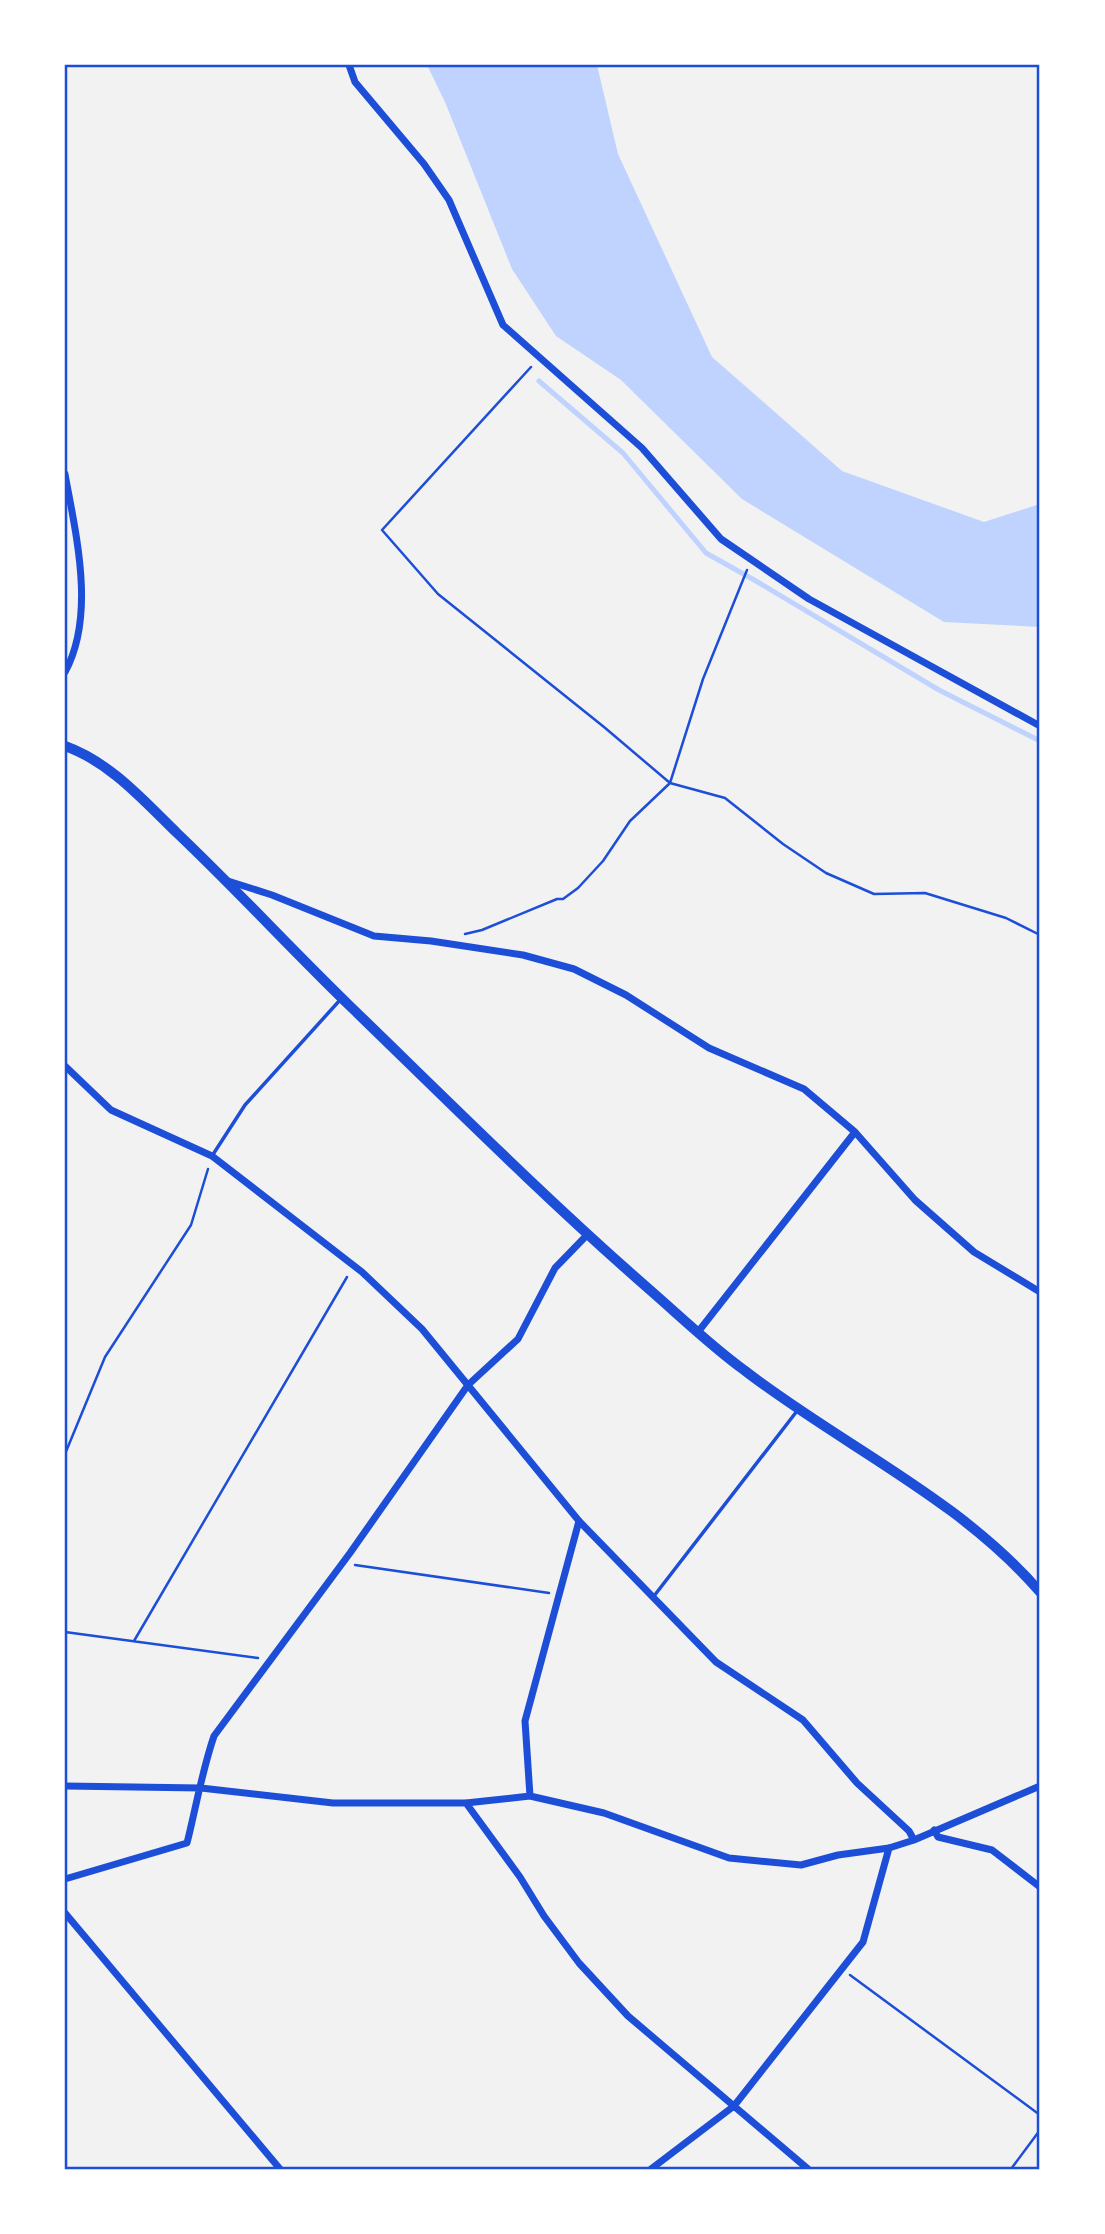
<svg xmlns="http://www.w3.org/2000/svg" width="1105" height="2234" viewBox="0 0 1105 2234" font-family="'IBM Plex Sans',sans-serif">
  <rect width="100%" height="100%" fill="#f2f2f2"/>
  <path fill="#bfd3fe" d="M427 65H597L618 154 712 357 842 471 984 522 1040 504V627L944 622 742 499 621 380 556 336 512 269 445 102Z"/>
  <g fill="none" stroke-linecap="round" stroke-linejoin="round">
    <path stroke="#bfd3fe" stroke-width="5" d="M539 381 623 453 706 553 756 581 939 690 1040 741"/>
    <path stroke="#1d4ed8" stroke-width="2.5" d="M531 367 382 530 438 594 604 727 670 783 725 798 783 844 826 873 874 894 925 893 1006 918 1040 935
      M465 934 482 930 557 899H563L578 888 603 861 630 821 670 783 703 679 747 570
      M65 1454 105 1357 191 1225 208 1169
      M355 1565 549 1593
      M65 1632 258 1658
      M134 1641 347 1277
      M850 1975 1040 2115
      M1011 2169 1040 2130"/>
    <path stroke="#1d4ed8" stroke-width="3.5" d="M212 1156 245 1105 340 1000
      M654 1596 797 1411"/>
    <path stroke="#1d4ed8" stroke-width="7" d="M349 65 355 82 424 164 449 200 503 325 642 448 721 539 809 599 1040 726
      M65 474C76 535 96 615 65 672
      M228 881 272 895 374 936 431 941 523 955 574 969 626 995 709 1048 804 1089 855 1132 915 1200 974 1252 1040 1292
      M65 1066 111 1110 212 1156 362 1272 422 1329 579 1521 716 1662 803 1720 857 1783 909 1831 914 1840
      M698 1332 855 1132
      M65 1786 201 1788 333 1803H466L530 1796 604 1813 729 1858 801 1865 838 1855 889 1848 914 1840 1040 1786
      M530 1796 525 1721 579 1521
      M466 1803 520 1877 544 1916 579 1963 628 2016 808 2169
      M934 1830 938 1837 992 1850 1040 1887
      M65 1879 187 1843C196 1807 202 1771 214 1736L350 1553 468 1385 518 1339 555 1268 587 1235
      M65 1913 280 2169
      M651 2169 734 2106 863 1942 889 1848"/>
    <path stroke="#1d4ed8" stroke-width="10" d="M65 746C110 762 143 800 177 833 237 890 293 951 352 1008 450 1103 547 1200 650 1290 681 1317 711 1346 744 1370 841 1445 959 1498 1040 1592"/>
  </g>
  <rect width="1105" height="2234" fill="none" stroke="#ffffff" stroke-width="133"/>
  <rect x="66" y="66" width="972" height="2102" fill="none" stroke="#1d4ed8" stroke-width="2.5"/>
</svg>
